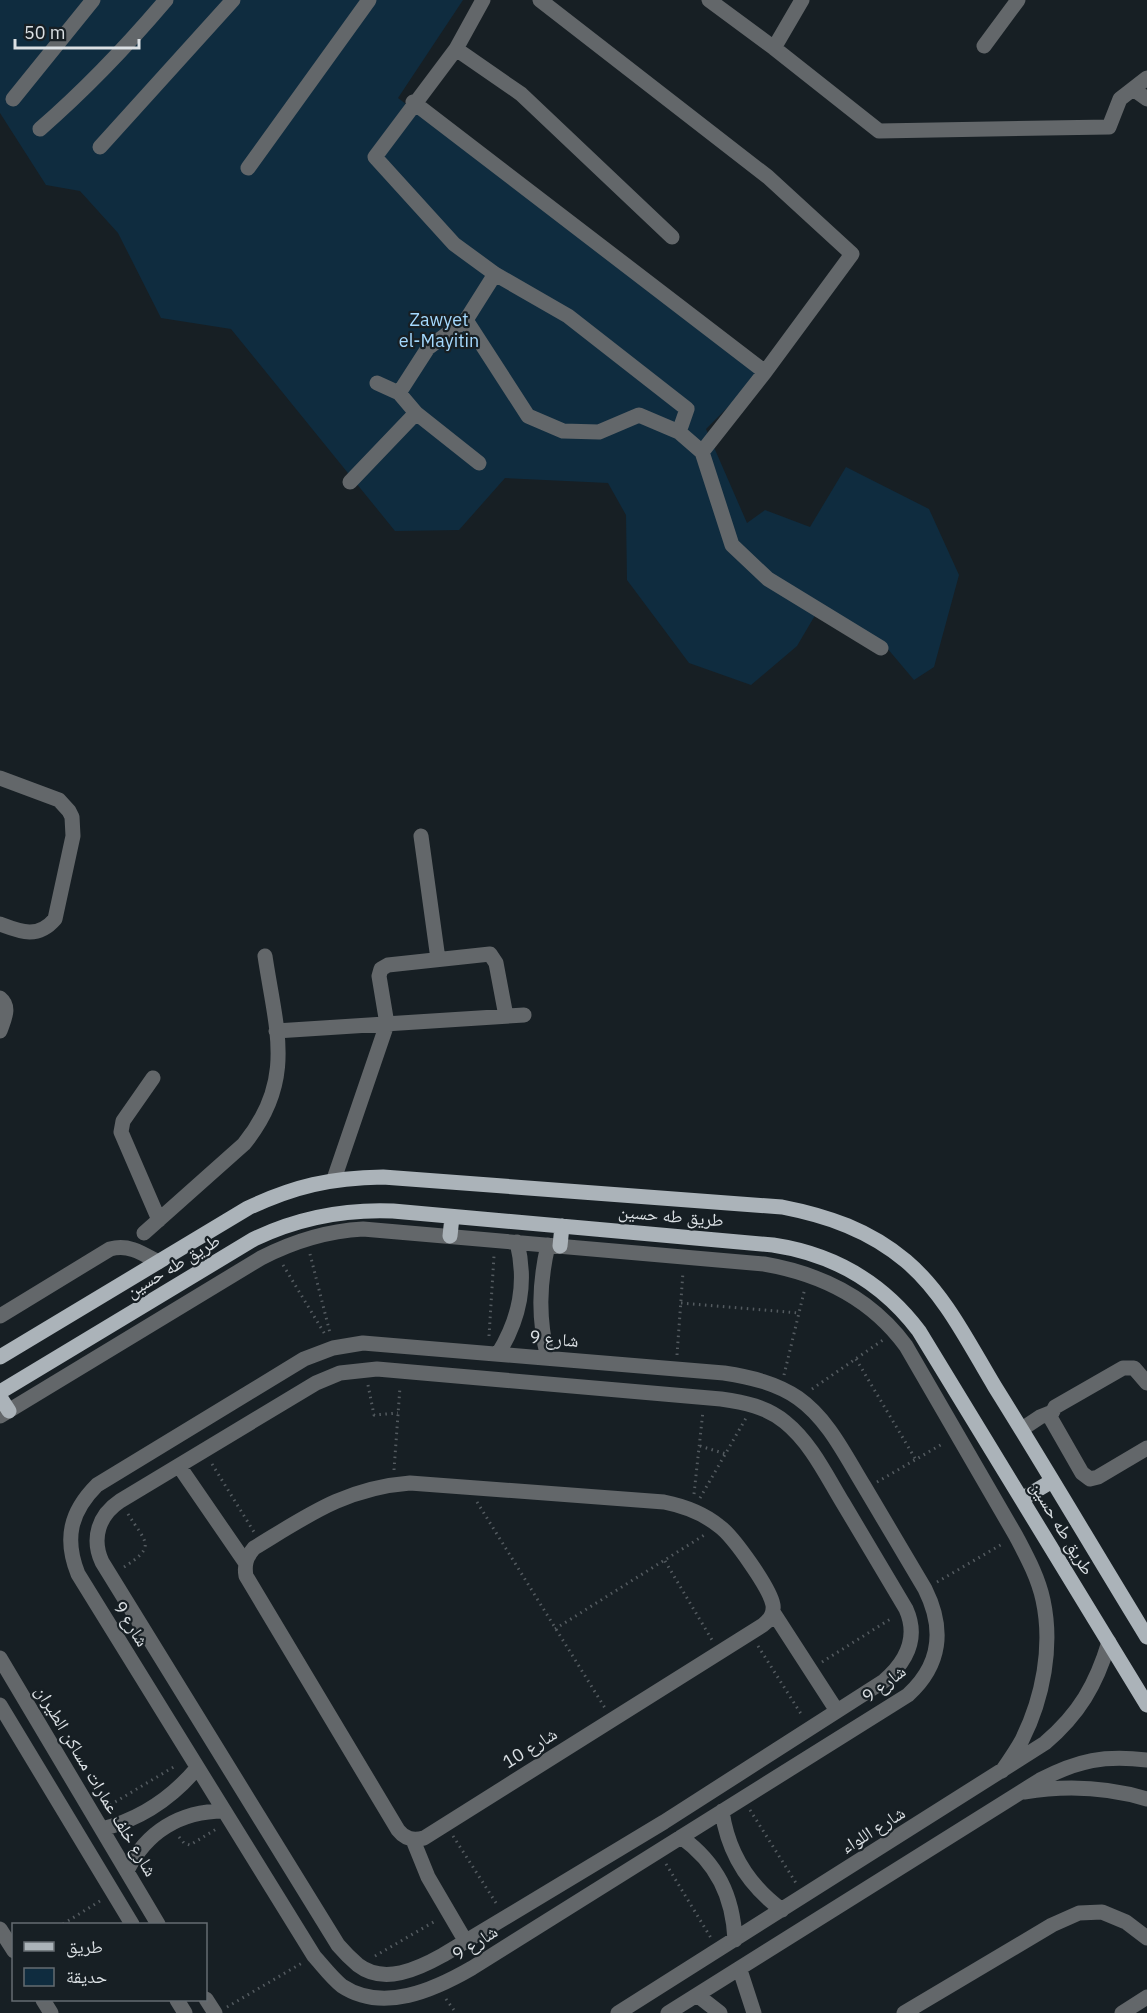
<svg xmlns="http://www.w3.org/2000/svg" width="1147" height="2013" viewBox="0 0 1147 2013" font-family="'IBM Plex Sans','Noto Naskh Arabic',sans-serif">
  <rect width="100%" height="100%" fill="#171f24"/>
  <path fill="#0f2c3f" d="M0 0H463L398 98 763 372 706 429 747 523 765 510 810 527 846 467 929 509 959 575 934 667 914 680 887 648 817 612 797 646 751 685 689 663 627 580 626 515 608 483 505 478 459 530 395 531 231 329 161 318 118 233 80 191 46 185 0 113Z"/>
  <g fill="none" stroke-linecap="round" stroke-linejoin="round">
    <path stroke="#545b60" stroke-width="3" stroke-dasharray="1.5 4.5" stroke-linecap="butt" d="M310 1254 330 1333
      M283 1265 326 1336
      M681 1303 799 1313
      M489 1336 494 1256
      M677 1355 683 1272
      M856 1359 916 1460
      M784 1375 805 1288
      M368 1385 374 1415 398 1413
      M812 1389 883 1340
      M700 1446 726 1454
      M212 1464 254 1532
      M394 1470 400 1387
      M877 1482 944 1443
      M694 1494 703 1411
      M700 1498 746 1418
      M477 1502 605 1708
      M665 1561 712 1640
      M124 1567C157 1546 146 1543 128 1514
      M937 1582 1004 1543
      M555 1629 706 1534
      M758 1646 803 1717
      M822 1662 892 1618
      M105 1808 177 1765
      M750 1810 796 1883
      M453 1836 498 1906
      M179 1837 184 1843 190 1845 218 1828
      M666 1864 711 1938
      M63 1924 100 1901
      M375 1956 437 1920
      M446 1999 456 2013
      M227 2007 302 1963"/>
    <path stroke="#63676a" stroke-width="15" d="M483 0 456 49 375 157 454 244 495 274 568 316 687 409 679 432
      M540 0 768 177 852 254 765 372 702 452
      M709 0 774 48 879 131 1109 127 1120 99 1147 78
      M984 46 1018 0
      M774 48 802 0
      M456 49 521 94 672 237
      M1133 89 1147 99
      M13 99 93 0
      M413 102 765 372
      M40 129C86 89 127 46 166 0
      M100 147 233 0
      M248 168 369 0
      M466 320 528 416 563 431 599 432 639 415 679 432 702 452 732 545 768 579 881 648
      M377 383 399 393 416 413 479 463
      M399 393 428 348 466 320 495 274
      M350 482 416 413
      M0 778 59 800 69 811 72 817 73 836 55 919C38 939 21 932 0 924
      M421 836 438 959
      M0 998C11 1007 4 1019 0 1031
      M276 1031 524 1015
      M153 1078 123 1121 121 1132 159 1220
      M334 1179 387 1024 379 976 381 969 388 965 490 954 496 963 506 1016
      M144 1233 244 1144C296 1080 276 1030 265 956
      M0 1316 110 1249C129 1244 142 1253 158 1262
      M363 1343 724 1373C750 1377 776 1383 798 1398 828 1419 845 1455 864 1486 884 1520 905 1555 925 1589 945 1629 941 1665 908 1695L472 1968C434 1990 383 2013 342 1986 331 1977 323 1966 314 1956L78 1574C64 1539 70 1512 97 1485L304 1359 333 1348Z
      M498 1354C520 1318 527 1283 517 1242
      M548 1358C538 1319 539 1284 548 1245
      M377 1369 721 1399C744 1402 767 1407 785 1422 811 1443 826 1475 843 1503 864 1538 885 1574 906 1609 919 1638 906 1662 884 1681L664 1822 443 1955C418 1969 384 1985 358 1965 351 1959 344 1952 338 1945L102 1562C91 1538 99 1515 120 1501L316 1383 340 1373Z
      M1147 1383 1134 1368H1123L1055 1407 1050 1417 1082 1473 1090 1479 1098 1477 1147 1448
      M0 1416 261 1258C294 1241 326 1231 363 1229L764 1264C822 1274 871 1298 906 1346L1016 1536C1027 1557 1038 1577 1043 1600 1053 1646 1043 1698 1022 1740 1016 1751 1009 1761 1002 1771
      M1022 1429 1040 1417 1050 1413
      M179 1466 245 1562
      M410 1483 664 1502C684 1506 703 1513 719 1526 733 1536 770 1588 773 1605 774 1613 770 1620 763 1625L424 1838C413 1841 405 1839 398 1830L246 1576C244 1565 246 1557 254 1548 307 1516 345 1488 410 1483Z
      M773 1612 837 1711
      M0 1658 158 1924
      M0 1705 132 1924
      M1024 1792C1066 1785 1107 1787 1147 1799
      M722 1811C728 1853 748 1885 782 1910
      M102 1829C141 1819 171 1799 197 1768
      M681 1837C717 1863 733 1896 735 1940
      M413 1840 428 1877 466 1942
      M127 1871C146 1832 180 1811 224 1811
      M0 1929 14 1951
      M740 1970 754 2013
      M697 1995 720 2013
      M206 1999 215 2013
      M43 2000 51 2013
      M177 2000 185 2013
      M618 2013 1045 1743C1079 1714 1096 1685 1109 1642
      M668 2013 1040 1780C1079 1760 1104 1755 1147 1760
      M904 2013 1052 1925 1079 1913 1102 1912 1126 1922 1147 1938
      M1122 2013 1147 1997"/>
    <path stroke="#abb3b9" stroke-width="15" d="M450 1236 452 1217
      M560 1246 562 1226
      M0 1357 248 1208C295 1186 330 1178 383 1177L782 1207C828 1216 869 1230 906 1261 945 1294 969 1344 995 1387 1047 1470 1096 1554 1147 1637
      M0 1392 254 1239C298 1218 344 1209 393 1211L773 1245C833 1254 882 1282 919 1331L1147 1705
      M0 1397 9 1411
      M1022 1499 1052 1481"/>
  </g>
  <g text-anchor="middle" stroke-width="4.5" stroke-linejoin="round" paint-order="stroke">
    <g font-size="18" fill="#a5d9fe" stroke="#171f24">
      <text x="439" y="326">Zawyet<tspan x="439" dy="21">el-Mayitin</tspan></text>
    </g>
    <g font-size="18" fill="#dbe0e4" stroke="#171f24">
      <text transform="translate(671 1216) rotate(5)" y="6">طريق طه حسين</text>
      <text transform="translate(173 1266) rotate(-31)" y="6">طريق طه حسين</text>
      <text transform="translate(554 1339) rotate(5)" y="6">شارع 9</text>
      <text transform="translate(1062 1528) rotate(59)" y="6">طريق طه حسين</text>
      <text transform="translate(131 1624) rotate(58)" y="6">شارع 9</text>
      <text transform="translate(884 1684) rotate(-37)" y="6">شارع 9</text>
      <text transform="translate(530 1748) rotate(-32)" y="6">شارع 10</text>
      <text transform="translate(96 1781) rotate(59)" y="6">شارع خلف عمارات مساكن الطيران</text>
      <text transform="translate(873 1830) rotate(-32)" y="6">شارع اللواء</text>
      <text transform="translate(475 1943) rotate(-32)" y="6">شارع 9</text>
    </g>
  </g>
  <rect x="12" y="1923" width="195" height="78" fill="#171f24" stroke="#656c71" stroke-width="1.5"/>
  <rect x="24" y="1942" width="30" height="9" fill="#abb3b9" stroke="#656c71" stroke-width="1.5"/>
  <text x="66" y="1953" font-size="18" fill="#dbe0e4">طريق</text>
  <rect x="24" y="1968" width="30" height="18" fill="#0f2c3f" stroke="#656c71" stroke-width="1.5"/>
  <text x="66" y="1983" font-size="18" fill="#dbe0e4">حديقة</text>
  <path d="M15 39v9h124v-9" fill="none" stroke="#dbe0e4" stroke-width="3"/>
  <text x="24" y="39" font-size="18" fill="#dbe0e4" stroke="#171f24" stroke-width="4.5" paint-order="stroke">50 m</text>
</svg>
